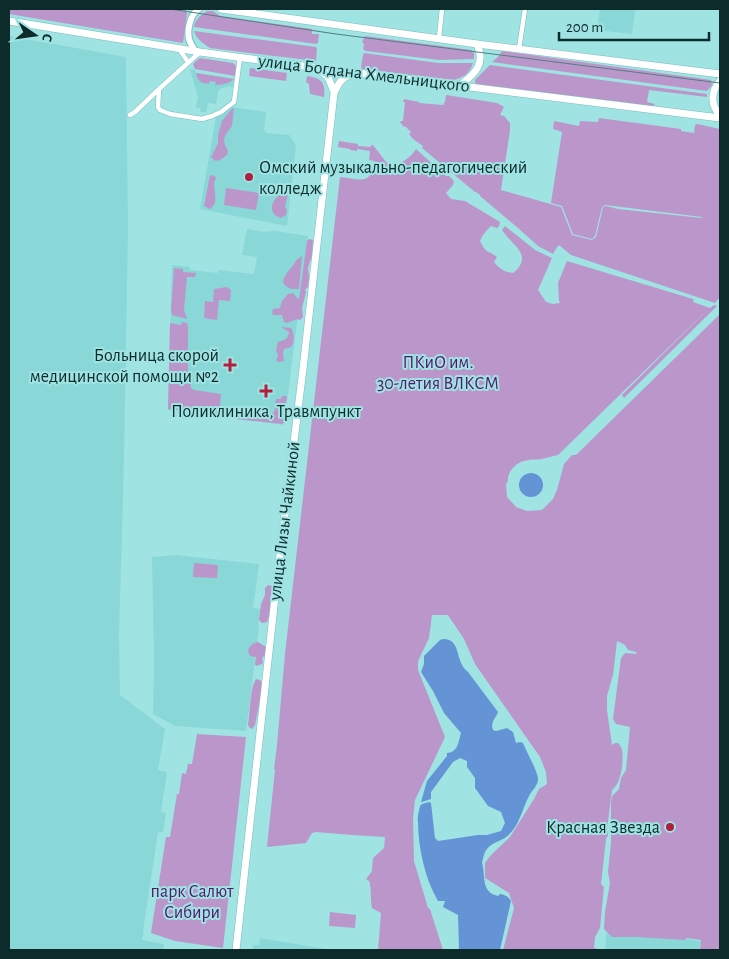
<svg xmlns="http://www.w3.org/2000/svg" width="729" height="959" viewBox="0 0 729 959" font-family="'Alegreya Sans',sans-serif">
  <rect width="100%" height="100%" fill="#9fe3e3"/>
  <path fill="#89d7d7" d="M600 9H635L632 34 597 30Z
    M9 36 126 57 128 228 124 459 119 635 120 695 165 729 158 770 167 772 161 812 166 813 163 832H158L143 931H144L142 940 164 944 163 950H9Z
    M190 69 195 70 196 73 234 79 232 88 230 86 220 89 218 92 216 104 208 103 206 112H200L201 108H196L198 97Z
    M231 107 266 112 264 130 267 133 289 135 296 145 287 226 200 209 216 117Z
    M247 229 264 232 275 231 308 236 284 425 168 410 172 265 190 267V270L218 273V270L254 274 257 257 242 255Z
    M176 555 259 564 253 608 260 609 258 627 259 628 246 731 175 726 153 714 154 661 152 557Z
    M607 927 701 941 699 950H605Z
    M260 938 332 950H253V945H259Z"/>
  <path fill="#bb96ca" d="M9 9H185L187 13 183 43 9 14Z
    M207 11H213L220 16 312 29V34H319L318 43 316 44 194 27C195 19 201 15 207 11Z
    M194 31 316 47 317 49 316 61 210 48C203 43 197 40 194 31Z
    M365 36 471 50 474 53V59L439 60 366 51 363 49 364 44 362 42Z
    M502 51 711 80 712 85 707 91 492 62 498 57Z
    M364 53 438 63H473C470 73 462 79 452 80L362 69 361 67 363 55Z
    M200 58 233 63 236 66 235 76 195 69 193 64 197 60Z
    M490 65 707 94V97L649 90 647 102 655 104 653 106 476 84 475 82V80Z
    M250 68 287 73 286 81 249 76Z
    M196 73 234 79C230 83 222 85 215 85L216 82 210 81 209 84C200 83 198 81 196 73Z
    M307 76C321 78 326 82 324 97L310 94 309 84 306 82Z
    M446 95 497 103 504 107 500 115 504 116 510 123V130L501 190 561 207 572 235 592 240 596 237 603 207 606 206 618 209 702 218V217L605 205 602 207 595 236 592 239 573 234 562 206 551 203 562 132 553 129 554 121 579 126 580 121 598 122 599 118 681 129V131L694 133 695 125 697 124 720 129V297L715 303 571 255 559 245 557 247 553 254 538 246 518 228 480 196V195L476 192H475L422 148 423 146 413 139 409 134 411 132 405 126 404 127 400 122 401 121H403L405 102H403L404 99 419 102V103L443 105 445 102Z
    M234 108 232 126C226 134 220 140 228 150L227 155 220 160 215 161 211 157 218 143V135L222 121 232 109Z
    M339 141 358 144V146L371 147V145H373L390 167C401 163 410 159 416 149L446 176H449L454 181 453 185 446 193 451 199 465 201 500 222 499 226 497 228 491 226C486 231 482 235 480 241 487 255 487 249 497 257L494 262C500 269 504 272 513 273 535 255 511 245 502 230L505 226 534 249 535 250 552 258 538 290 546 302 553 304 560 303 559 301 558 283 567 261 693 299 694 300 693 302 710 308 714 305 717 306 624 398 622 395 707 310 558 455C552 456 547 458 542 459 537 460 533 459 529 460 518 461 507 470 508 481L506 484 507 497 516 507 527 511 542 510 553 499 557 490 564 464 572 455H576L720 314V950H700L701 940 687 938 685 940 638 937H612L604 929 605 912 610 883 608 872 611 843V803L612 796 619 789 621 778 626 770 630 727 616 724 613 719 621 658 625 653 637 654 636 652 628 650 625 645 617 641 613 675 607 696V710L612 745 615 743H618C620 745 621 747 622 750 624 761 621 784 612 790L607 829 608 835 606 839 601 884 604 887 600 928 595 937 594 948H596V950H503L514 908 509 893 485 878V863L491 855 510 837 534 799 539 789 547 784 546 772 540 757 475 664 464 639 448 615H432L429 638 418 661V670L445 737 415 800 413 818 414 861 428 908 430 909 443 950H378L381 913 372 908C370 899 372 889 369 881L366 879 372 871 373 858 384 848 385 837 352 835 316 832 312 833 306 843 267 847 275 770 274 769 277 745 285 654 340 177C359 179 372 186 375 161L369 160 370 151 357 149V151L350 150V149L338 147Z
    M210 175 215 176 216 179 214 182C214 193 219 202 210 209L204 206Z
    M226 188 259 193 256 210 224 205Z
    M281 194H286L288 195 285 206 287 211 286 215 281 218C267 214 271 200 281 194Z
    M309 239 313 240 312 255 308 268 309 278 308 287 305 290 306 292 302 308 303 317 300 320 297 319 287 323 284 322 282 315H273L272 312 273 309 280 308 282 301 288 294 293 293 299 300 307 241Z
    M302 256 299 289C292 289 286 289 283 282 284 276 287 273 291 268 295 263 296 259 302 256Z
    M174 268 183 269V272L196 273 195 277H187L184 310 187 319 172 315 171 310Z
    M227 287 231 290 230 301 219 300 217 320 204 318 205 301 213 302 214 289Z
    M182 322 187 323 188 325V377L191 384V388L194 390 221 394 219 415 168 409 170 323 181 325Z
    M281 327 291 328C294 332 295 342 291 347 291 347 285 349 284 349L283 352 284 361 279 362 276 361 278 355 276 350 278 342C284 340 288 340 289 332Z
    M282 396H287L283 424 235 419 242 413C248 413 272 416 274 412 276 409 275 402 276 399H281Z
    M194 563 218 565 217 578 193 577Z
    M268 585 272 586C275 592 271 593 270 598 271 606 270 614 267 622L262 623 259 620 261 604 265 595V588Z
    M258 642 266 647 265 655 262 658 263 662 262 664 256 666 255 664 256 657 250 656 248 651C249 646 253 643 258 642Z
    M256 679 260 680 262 683 261 695 255 725 252 729 249 727 248 725C250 714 250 687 256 679Z
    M197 734 246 737 223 948 175 941 151 933 166 837H170L177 794H179L182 773 186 774 188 764H192Z
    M330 912 356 915 355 928 329 926Z"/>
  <path fill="#6494d5" d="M519 485a12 12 0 1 1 24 0a12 12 0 1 1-24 0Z
    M443 639C462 639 454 661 468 672L498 712C496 718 490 722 493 730L496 731 507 728 513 732 516 743 520 742 523 743C526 751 538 772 538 779 538 786 532 790 529 796 522 809 519 828 506 837 501 841 491 843 487 849 484 852 483 859 482 863 486 875 480 892 498 896L500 894C505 895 508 896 511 901L500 950H459L458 915 443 907 445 901H438C425 879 418 847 418 822 417 817 419 811 420 806L422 804 429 802 431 803 435 838 438 841 478 835H487L501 831 505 823 501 812 488 806 475 788V778L467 767V761L460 758 453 762 431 792V799L422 802H421L427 781 447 756V753C458 752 458 743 461 733L444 713 433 691 421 672 424 664V656L440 640Z"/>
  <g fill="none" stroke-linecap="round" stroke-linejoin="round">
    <g stroke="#79bcbc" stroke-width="5.5">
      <path id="minor" d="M439 38 442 9
        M179 49 188 62
        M519 49 525 9
        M200 52 159 89 158 107 160 110 170 114 202 119 212 116 221 112 234 102 240 57
        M130 115 135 112 158 90"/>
    </g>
    <g stroke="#79bcbc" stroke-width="8">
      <path id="secondary" d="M195 51C193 47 190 43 189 39 187 30 190 14 199 9"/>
    </g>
    <g stroke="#79bcbc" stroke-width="8">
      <path id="primary" d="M221 9 477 44 720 74
        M9 21 200 52 325 69 720 118
        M318 69 328 77 334 92
        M720 81C711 91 710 105 720 115
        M459 86C475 74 486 64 477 44
        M236 950 277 579 303 369 334 93C339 82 343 76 355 73"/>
    </g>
    <use href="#minor" stroke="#fff" stroke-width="4.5"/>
    <use href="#secondary" stroke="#fff" stroke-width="6"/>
    <use href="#primary" stroke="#fff" stroke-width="7"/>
    <path stroke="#518080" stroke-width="1" d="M170 9 336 34 720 83"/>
  </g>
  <g fill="#b11e3e" stroke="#9fe3e3" stroke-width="2">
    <circle cx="249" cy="177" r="5"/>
    <path d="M227.5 357.5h5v5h5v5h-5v5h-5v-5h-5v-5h5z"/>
    <path d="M263.5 383.5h5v5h5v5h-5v5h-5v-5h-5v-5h5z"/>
    <circle cx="670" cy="827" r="5"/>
  </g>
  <g text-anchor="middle" stroke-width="4" stroke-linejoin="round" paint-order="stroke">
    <g font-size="18" fill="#0e2b2b" stroke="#9fe3e3">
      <text transform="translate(364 73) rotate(7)" y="6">улица Богдана Хмельницкого</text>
      <text transform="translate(284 521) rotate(-83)" y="6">улица Лизы Чайкиной</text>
    </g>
    <g font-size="18" fill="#0e2b2b" stroke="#9fe3e3" text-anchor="end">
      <text x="259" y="173" text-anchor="start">Омский музыкально-педагогический<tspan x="259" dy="21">колледж</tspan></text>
      <text x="219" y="361">Больница скорой<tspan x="219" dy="21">медицинской помощи №2</tspan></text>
      <text x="266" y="417" text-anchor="middle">Поликлиника, Травмпункт</text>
      <text x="660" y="833">Красная Звезда</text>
    </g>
    <g font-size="18" fill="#55186a" stroke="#9fe3e3">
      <text x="438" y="368">ПКиО им.<tspan x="438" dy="21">30-летия ВЛКСМ</tspan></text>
      <text x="192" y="897">парк Салют<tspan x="192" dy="21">Сибири</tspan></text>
    </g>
  </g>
  <rect width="729" height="959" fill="none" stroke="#0e2b2b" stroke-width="20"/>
  <g transform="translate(35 35) rotate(103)" stroke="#9fe3e3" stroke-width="4" paint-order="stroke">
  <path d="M0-4L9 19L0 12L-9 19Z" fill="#0e2b2b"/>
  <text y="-8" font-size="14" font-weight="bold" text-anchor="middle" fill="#0e2b2b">С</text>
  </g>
  <path d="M559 32v8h150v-8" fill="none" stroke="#0e2b2b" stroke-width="2.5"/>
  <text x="566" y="32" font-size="15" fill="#0e2b2b" stroke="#9fe3e3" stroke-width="4" paint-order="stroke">200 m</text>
</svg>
